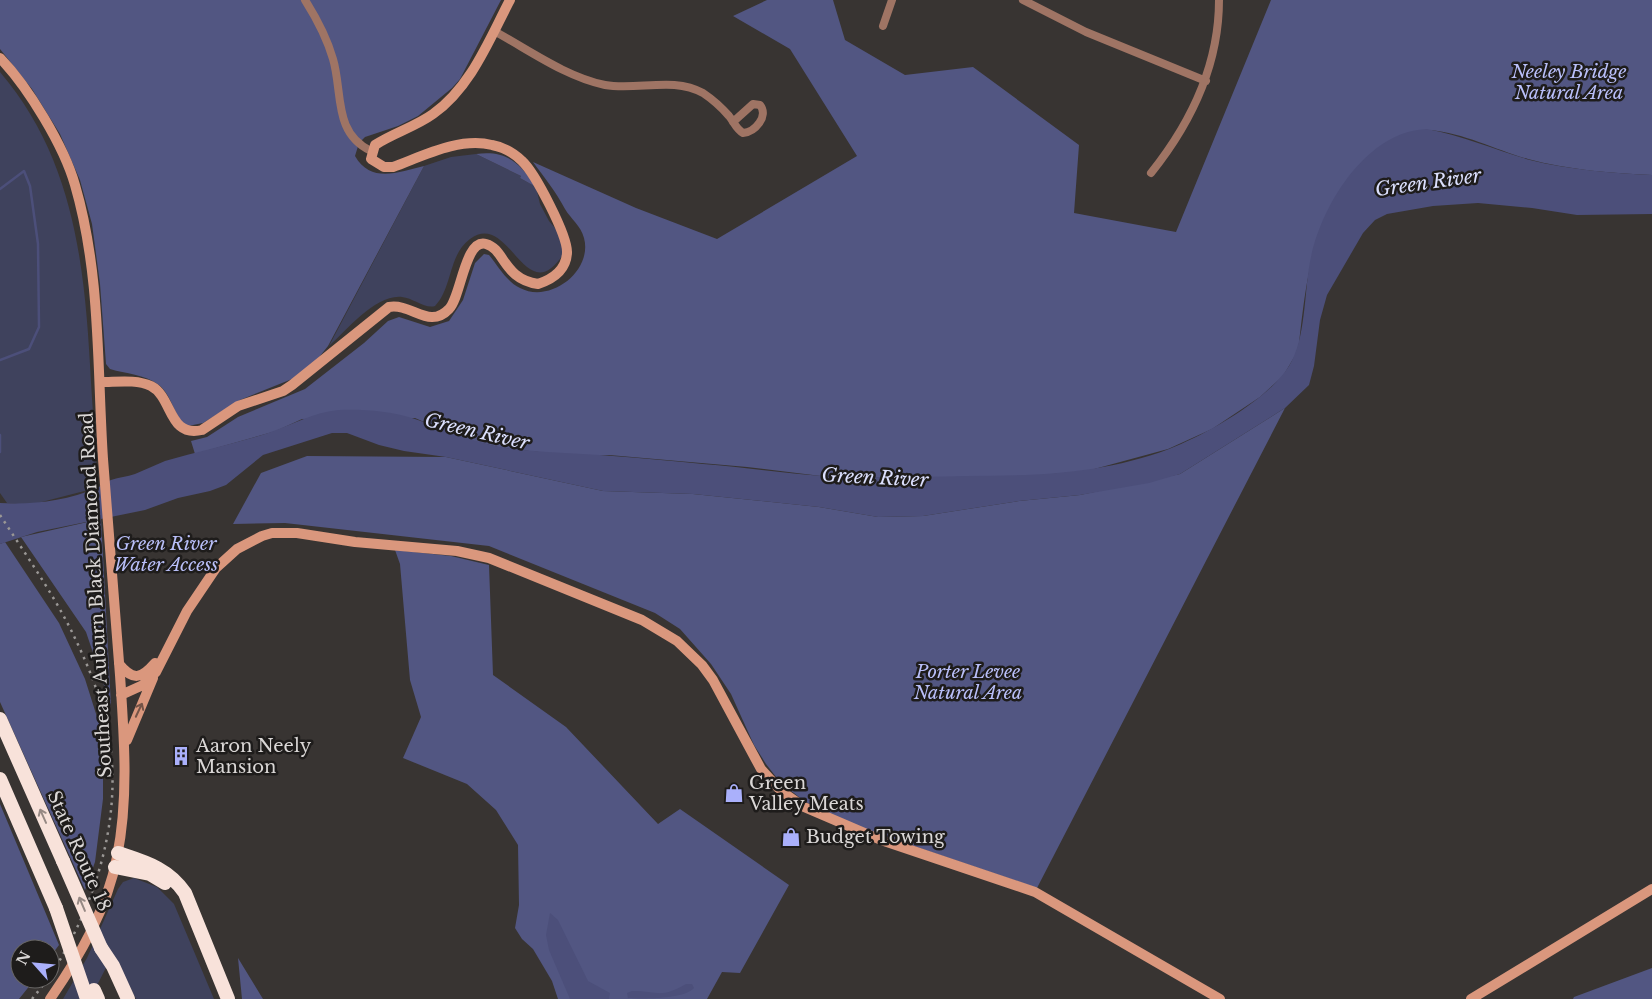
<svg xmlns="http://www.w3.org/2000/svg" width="1652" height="999" viewBox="0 0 1652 999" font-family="'Libre Baskerville',serif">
  <rect width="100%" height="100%" fill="#383432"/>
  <path fill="#3f425d" d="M0 72C76 161 85 270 91 382 93 418 97 453 96 488L30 505 7 503 0 493Z
    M476 154 521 176 520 178 536 187 540 204 549 221 560 234 564 253C525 314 510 209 470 239 448 255 453 287 435 306 425 309 413 298 402 297 376 294 347 330 329 346L424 166 451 157Z
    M134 878 157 887 174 904 214 999H136L113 954 90 999H63L87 958 118 889 123 882Z"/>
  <path fill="#525682" d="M0 0H501L460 79 452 88 418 116 398 126 365 137 359 143 355 156C371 184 399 172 424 166L328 346 316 361 292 379 240 400 203 423 188 426C175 421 173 396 159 385 144 374 126 374 110 369L106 364 100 284 92 224 80 180 60 134 32 89 0 49Z
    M767 0H833L845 40 905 75 973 67 1079 145 1074 213 1176 232 1271 0H1652V175C1611 173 1568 170 1528 159 1496 150 1464 133 1430 130 1421 129 1410 135 1401 138 1380 145 1367 156 1353 173 1312 222 1306 282 1299 343L1296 354 1283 376 1260 397 1212 429 1168 449 1087 471 1031 476 897 478 821 476 747 467 609 455 577 456 502 448 461 438 415 418 302 419 276 431 195 454 191 441 207 437 238 417 305 389 364 343 388 321 399 317 430 327 449 321 463 300 475 263 484 254 489 255C498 266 507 282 520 288 550 304 593 271 584 238 581 226 571 219 565 209 556 192 544 177 533 162L636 208 717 239 857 156 790 49 733 16Z
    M476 154C507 150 520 163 536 187L520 178 521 176Z
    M1285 408 1037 888 843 822 804 801 780 782 766 764 754 745 731 694 711 664 680 629 655 613 489 546 285 523 233 524 261 473 307 456 446 457 603 491 693 494 819 507 878 517 923 516 1019 501 1080 495 1180 474Z
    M101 519 111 706 86 632 21 537Z
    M5 542 59 623 85 679 103 736V799L95 862 85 890 0 702V544Z
    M395 550 451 556 489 565 493 675 566 727 658 824 680 809 789 885 740 973 722 972 707 999H558L552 981 533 949 522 939 515 928 519 905 518 845 496 810 467 784 403 758 421 717 410 680 400 564Z
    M0 804 59 945 50 957V949H20V979H35L19 999H0Z
    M238 958 263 999H242Z
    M1652 968V999H1573L1574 997Z"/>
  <path fill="#4c4f7a" d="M1427 129C1463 136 1496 150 1530 160 1570 170 1612 173 1652 175V214L1577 215 1532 208 1478 203 1433 206 1387 214 1375 220 1363 233 1327 295 1320 320 1314 366 1309 385 1285 408 1180 474 1149 483 1080 495 1019 501 923 516 878 517 819 507 693 494 603 491 446 457 404 451 379 445 347 433H332L263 455 226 485 210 491 178 498 145 510 37 532 0 544V503C32 505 66 501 97 488 99 487 109 481 111 480 119 477 127 477 135 474 145 470 155 465 165 461 199 451 234 444 268 433 292 425 314 412 339 410 362 409 390 411 412 418 444 428 472 443 506 448 542 453 577 453 613 456 643 458 673 461 703 464 744 467 785 474 826 476 873 478 919 477 966 476 1035 476 1103 474 1169 449 1205 435 1268 400 1289 366 1306 339 1304 293 1310 262 1320 207 1366 131 1427 129Z
    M550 913 558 920 588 981 610 993 609 999H570L549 950 546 935Z
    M686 984H692L694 988C685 999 643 999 628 998L627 993 632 991C659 991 660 999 686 984Z"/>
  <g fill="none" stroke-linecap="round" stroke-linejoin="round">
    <path stroke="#4c4f7a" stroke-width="2.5" d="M0 189 24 171 30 186 38 244 39 327 29 349 0 360
      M0 435V452"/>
    <path stroke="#9f7464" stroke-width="8" d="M305 0C317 19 327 38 333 59 343 93 333 133 371 151
      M1023 0 1086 32 1206 81
      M883 26 892 0
      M494 31C529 50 566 77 605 85 637 91 673 76 703 93 712 99 722 108 729 116 734 122 736 129 743 133 755 132 769 116 760 105L753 104 733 122
      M1151 173C1191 123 1219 65 1219 0"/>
    <path stroke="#da977d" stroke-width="10" d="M0 58C28 87 64 146 75 185 101 274 97 367 103 459 108 531 115 603 120 675 124 735 129 798 117 857 107 909 80 956 50 999
      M101 382C117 382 136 379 151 386 173 397 168 438 202 430L238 406 283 391 292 385 389 307C412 303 429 330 449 309 461 297 465 238 486 244 505 249 503 279 538 284 553 279 566 270 567 253 568 236 535 173 522 161 514 153 503 147 492 145 459 137 423 156 393 167H384L371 159 375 145C393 133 415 127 433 114 471 87 489 40 510 0
      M119 664C133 681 141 679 155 663
      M121 695 143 685 156 672 187 611 216 568 237 549 262 536 272 533H297L355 542 457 551 489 558 642 620 677 641 702 665 713 680 761 769 781 791 804 807 881 840 1035 892 1220 999
      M127 740 153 678
      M1471 999 1652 889"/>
    <path stroke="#f8e2da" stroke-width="14" d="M0 719 63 861
      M0 779 56 908
      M118 853C145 862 168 868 185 893L228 999
      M115 867 150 874 165 883
      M101 948 113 966 128 999
      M94 990 98 999"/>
    <path stroke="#9a9795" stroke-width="2.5" stroke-dasharray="2.5 5" stroke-linecap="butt" d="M0 515C24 552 50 589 70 628 86 660 101 696 108 731 124 816 96 905 50 976
      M32 999 48 979"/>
    <path stroke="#f8e2da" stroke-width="14" d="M63 861 101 948
      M56 908 87 999"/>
  </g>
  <defs><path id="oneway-shaft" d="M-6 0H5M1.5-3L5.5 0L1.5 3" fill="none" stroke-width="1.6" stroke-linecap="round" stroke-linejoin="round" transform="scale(1.25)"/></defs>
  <use stroke="#735347" href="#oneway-shaft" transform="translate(139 710) rotate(-65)"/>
  <g stroke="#968984">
    <use href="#oneway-shaft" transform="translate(43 816) rotate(-114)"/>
    <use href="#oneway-shaft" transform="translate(82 904) rotate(-113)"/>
  </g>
  <defs>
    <g id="building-bare" transform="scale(1.5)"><path d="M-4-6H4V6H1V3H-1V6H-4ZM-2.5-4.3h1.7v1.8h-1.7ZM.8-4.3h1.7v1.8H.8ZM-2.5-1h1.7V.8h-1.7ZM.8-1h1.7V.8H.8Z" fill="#aab0fb" stroke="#1e1c1b" stroke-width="2.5" paint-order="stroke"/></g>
    <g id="shop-bare" transform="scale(1.5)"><path d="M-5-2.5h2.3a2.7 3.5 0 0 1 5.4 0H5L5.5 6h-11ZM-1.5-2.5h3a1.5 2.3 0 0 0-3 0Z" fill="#aab0fb" stroke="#1e1c1b" stroke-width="2.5" paint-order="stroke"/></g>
  </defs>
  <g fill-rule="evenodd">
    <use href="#building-bare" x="181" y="756"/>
    <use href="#shop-bare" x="734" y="793"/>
    <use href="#shop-bare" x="791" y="837"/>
  </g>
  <g text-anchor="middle" stroke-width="5" stroke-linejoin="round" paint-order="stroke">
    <g font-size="18" font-style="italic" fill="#b9bff9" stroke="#1e1c1b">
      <text x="1569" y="78">Neeley Bridge<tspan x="1569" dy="21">Natural Area</tspan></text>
      <text x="166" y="550">Green River<tspan x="166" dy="21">Water Access</tspan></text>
      <text x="968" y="678">Porter Levee<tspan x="968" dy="21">Natural Area</tspan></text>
    </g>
    <g font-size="18" fill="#dad7d6" stroke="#1e1c1b">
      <text transform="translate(96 595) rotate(-93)" y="6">Southeast Auburn Black Diamond Road</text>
      <text transform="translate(79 851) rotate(66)" y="6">State Route 18</text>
    </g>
    <g font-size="18" fill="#dad7d6" stroke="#1e1c1b" text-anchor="start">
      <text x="196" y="752">Aaron Neely<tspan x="196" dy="21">Mansion</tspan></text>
      <text x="749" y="789">Green<tspan x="749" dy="21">Valley Meats</tspan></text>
      <text x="806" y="843">Budget Towing</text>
    </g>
    <g font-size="19" font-style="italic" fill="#dce0fe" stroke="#1e1c1b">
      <text transform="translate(1428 182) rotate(-8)" y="7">Green River</text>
      <text transform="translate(477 431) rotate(13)" y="7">Green River</text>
      <text transform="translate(875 477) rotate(3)" y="7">Green River</text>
    </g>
  </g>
  <g transform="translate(35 964) rotate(297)"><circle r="24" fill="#1e1c1b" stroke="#696766"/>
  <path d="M0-4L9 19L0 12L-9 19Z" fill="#aab0fb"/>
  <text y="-8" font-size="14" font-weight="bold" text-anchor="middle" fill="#dad7d6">N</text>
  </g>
</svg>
